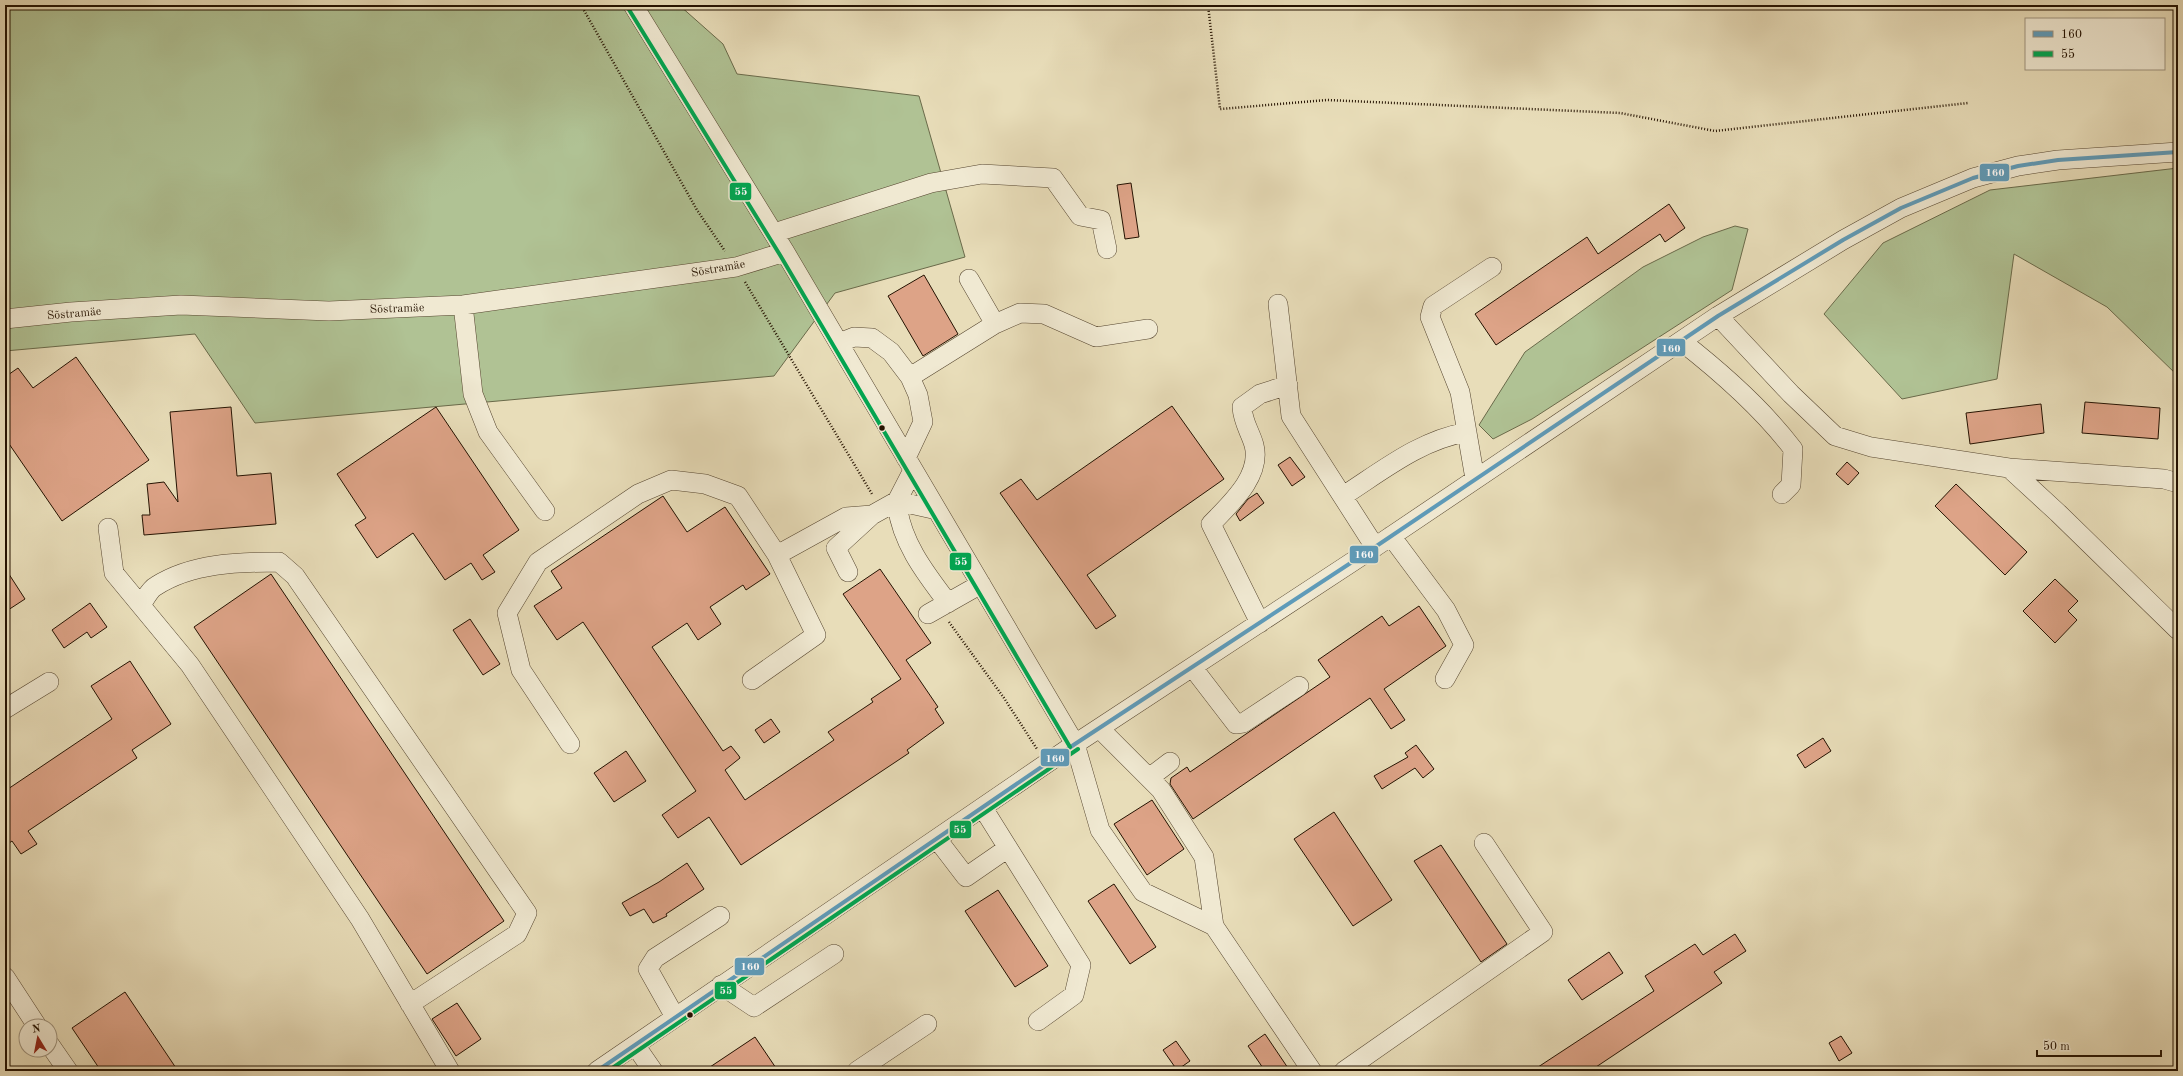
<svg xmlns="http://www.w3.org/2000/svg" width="2183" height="1076" viewBox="0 0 2183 1076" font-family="'Old Standard TT',serif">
  <rect width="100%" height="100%" fill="#e8ddb9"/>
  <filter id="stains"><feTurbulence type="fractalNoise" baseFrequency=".005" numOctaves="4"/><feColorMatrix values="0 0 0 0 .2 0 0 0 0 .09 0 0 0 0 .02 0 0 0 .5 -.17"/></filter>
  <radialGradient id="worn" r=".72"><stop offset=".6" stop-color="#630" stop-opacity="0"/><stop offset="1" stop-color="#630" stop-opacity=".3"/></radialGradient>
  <path fill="#b0c294" stroke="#6a6a4a" d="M5 5H679L723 44 737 74 919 96 965 257 835 293 774 376 255 423 195 334 5 351Z
    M2178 168V376L2107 307 2014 254 1997 379 1902 399 1824 314 1883 243 1990 190Z
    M1735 226 1748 229 1732 290 1532 419 1493 439 1479 425 1525 352 1643 267 1703 237Z"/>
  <path fill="#dda387" stroke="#241201" d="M1131 183 1139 237 1125 239 1117 185Z
    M1669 204 1685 228 1665 242 1660 234 1496 345 1475 314 1587 237 1598 254Z
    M924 275 958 334 923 356 888 296Z
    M76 357 149 460 62 521 5 438V377L18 368 33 388Z
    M2085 402 2160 408 2158 439 2082 433Z
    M2041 404 2044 433 1970 444 1966 413Z
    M1172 406 1224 479 1087 575 1116 616 1096 629 1000 493 1021 479 1037 500Z
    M231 407 237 476 271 473 276 524 144 535 142 515H150L147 484 164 482 178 502 170 412Z
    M436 407 519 530 483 555 495 572 482 580 471 563 445 580 413 533 377 558 355 525 366 518 337 474Z
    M1290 457 1305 477 1292 486 1278 465Z
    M1847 462 1859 473 1848 485 1836 474Z
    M1956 484 2027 552 2005 575 1935 506Z
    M1257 493 1264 503 1240 521 1236 514 1248 499Z
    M663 496 687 532 725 507 770 574 746 590 743 585 710 607 721 624 698 640 687 623 652 647 723 751 731 746 739 756 740 758 725 770 745 800 834 740 828 732 873 702 871 699 901 679 843 594 880 569 931 643 906 660 938 707 935 709 944 723 907 750 909 753 741 865 709 817 678 838 662 815 696 791 583 622 557 640 534 606 562 588 551 571Z
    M5 568 25 599 5 612Z
    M271 574 504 921 427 974 194 627Z
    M2055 579 2078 601 2068 611 2077 620 2055 643 2023 611Z
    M90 603 107 627 91 638 87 632 64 648 52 630Z
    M1419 606 1446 646 1384 689 1405 720 1391 729 1370 698 1193 819 1170 784 1171 778 1187 767 1190 772 1330 677 1318 660 1382 616 1389 626Z
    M470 619 500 664 483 675 453 630Z
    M130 661 171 724 132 750 137 758 28 831 37 844 21 854 12 841 5 846V791L112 719 91 686Z
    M771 719 780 732 764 743 755 730Z
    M1823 738 1831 751 1805 768 1797 755Z
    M1416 745 1434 769 1423 778 1415 768 1382 789 1374 776 1408 757 1405 753Z
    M626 751 646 781 614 802 594 773Z
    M1152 800 1184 849 1147 875 1114 824Z
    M1334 812 1392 900 1353 926 1294 839Z
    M1441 845 1507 944 1481 962 1414 861Z
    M687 863 704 889 666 914 667 916 653 923 644 909 630 916 622 903 659 882Z
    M1114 884 1156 947 1130 964 1088 901Z
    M998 890 1048 966 1015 987 965 911Z
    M1735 934 1746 951 1714 972 1722 983 1590 1071H1532L1654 991 1645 976 1695 944 1703 955Z
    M1609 952 1623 973 1582 1000 1568 980Z
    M125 992 178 1071H101L72 1028Z
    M457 1003 481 1039 456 1056 432 1019Z
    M1265 1034 1290 1071H1265L1248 1046Z
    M1841 1036 1852 1053 1839 1061 1829 1043Z
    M755 1037 778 1071H704Z
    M1176 1041 1190 1061 1177 1070 1163 1050Z"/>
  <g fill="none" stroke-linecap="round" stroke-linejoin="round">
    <g stroke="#55452f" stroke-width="20">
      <path id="minor" d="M633 5 785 252 1075 744 1100 830 1143 892 1214 926 1312 1071
        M774 233 931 183 982 174 1053 178 1080 216 1101 220 1107 249
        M1278 304 1291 416 1375 547
        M463 305 473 394 488 432 545 511
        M1718 316 1791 394 1835 436 1871 447 2009 468 2058 513 2178 630
        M5 319 71 312 181 305 329 311 463 305 736 267 785 252
        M995 324 1020 313 1044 314 1096 337 1148 329
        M1681 341C1722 373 1762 408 1793 449L1791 485 1782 494
        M839 343 854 337 872 338 891 352 910 377 918 395 923 422 906 458
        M910 377 995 324 969 279
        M2009 468 2164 479 2178 483
        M1475 479 1460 392 1430 317 1433 306 1492 267
        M1343 496C1382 471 1420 440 1467 432
        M937 510 897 501C899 539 925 573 948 603
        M108 528 114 573 190 665 360 919 450 1071
        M1391 536 1446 610 1464 645 1445 679
        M848 572 836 548 872 515 897 501 913 470
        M141 605C145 599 150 589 156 586 192 563 238 562 279 562L295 576 527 913 517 934 410 1004
        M928 614 981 584
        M1260 623 1211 524C1230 504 1262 476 1254 445 1250 431 1243 423 1242 407L1260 394 1288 385
        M1193 668 1236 724 1243 723 1299 686
        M752 680 816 635 777 555 846 517 872 515
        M5 709 49 682
        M1100 729 1161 790 1204 857 1214 926
        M570 744 521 670 507 613 538 562 638 494 671 480 705 484 738 496 777 555
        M1149 778 1170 762
        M983 808 1081 965 1074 995 1038 1021
        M937 839 966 877 1008 848
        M5 977 37 1026
        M721 985 754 1007 834 954
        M675 1017 648 969 655 958 720 916
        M50 1045 68 1071
        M635 1045 653 1071
        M597 1071 1075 744 1375 547 1718 316 1843 240 1901 208 1973 178 2018 166 2058 160 2178 152
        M857 1071 927 1024
        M1344 1071 1543 932 1484 843"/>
    </g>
    <path stroke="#241201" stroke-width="2.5" stroke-dasharray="1 2" stroke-linecap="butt" d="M581 5 697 210 725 251
      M1208 5 1220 109 1327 100 1620 113 1715 131 1968 103
      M745 282 872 494
      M949 622 1004 698 1037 749"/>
    <use href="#minor" stroke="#f0e9d2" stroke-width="19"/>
    <g stroke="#f0e9d2" stroke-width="7">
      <path id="bus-1" d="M597 1071 1075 744 1375 547 1718 316 1843 240 1901 208 1973 178 2018 166 2058 160 2178 152"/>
    </g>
    <g stroke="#f0e9d2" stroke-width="7">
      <path id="bus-2" d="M628 8 780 255 1070 747
        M608 1071 1078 749"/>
    </g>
    <use href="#bus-1" stroke="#5f9bb9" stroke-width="4"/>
    <use href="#bus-2" stroke="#00a651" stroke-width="4"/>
  </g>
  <g fill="#241201" stroke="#f0e9d2" stroke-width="1.5">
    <circle cx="882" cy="428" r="3.5"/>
    <circle cx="690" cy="1015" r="3.5"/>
  </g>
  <g text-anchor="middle" stroke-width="4" stroke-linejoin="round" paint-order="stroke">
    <g font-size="12" fill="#241201" stroke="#f0e9d2">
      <text transform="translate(718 268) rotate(-10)" y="4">Sõstramäe</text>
      <text transform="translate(397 308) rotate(-2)" y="4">Sõstramäe</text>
      <text transform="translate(74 313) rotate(-5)" y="4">Sõstramäe</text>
    </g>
  </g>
  <g stroke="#f0e9d2" stroke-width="1.5">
    <rect x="1979" y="163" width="31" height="19" rx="4" fill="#5f9bb9"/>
    <rect x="729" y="182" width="23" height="19" rx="4" fill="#00a651"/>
    <rect x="1656" y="338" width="30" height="19" rx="4" fill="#5f9bb9"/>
    <rect x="1349" y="545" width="30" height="19" rx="4" fill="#5f9bb9"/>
    <rect x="949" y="552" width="23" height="19" rx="4" fill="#00a651"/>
    <rect x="1040" y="748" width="30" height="19" rx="4" fill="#5f9bb9"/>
    <rect x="949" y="820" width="23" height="19" rx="4" fill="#00a651"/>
    <rect x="734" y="957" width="31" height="19" rx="4" fill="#5f9bb9"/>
    <rect x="714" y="981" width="23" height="19" rx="4" fill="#00a651"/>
  </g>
  <g font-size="11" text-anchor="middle" font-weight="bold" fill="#fff">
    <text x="1995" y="176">160</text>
    <text x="741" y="195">55</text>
    <text x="1671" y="352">160</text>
    <text x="1364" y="558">160</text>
    <text x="961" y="565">55</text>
    <text x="1055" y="762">160</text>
    <text x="960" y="833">55</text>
    <text x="750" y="970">160</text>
    <text x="726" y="994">55</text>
  </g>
  <rect width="2183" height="1076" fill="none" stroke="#e8ddb9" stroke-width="20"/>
  <rect x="6" y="6" width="2171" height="1064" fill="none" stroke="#241201" stroke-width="2"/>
  <rect x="10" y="10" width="2163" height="1056" fill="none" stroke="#241201"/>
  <rect x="2025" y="18" width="140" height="52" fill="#f0e9d2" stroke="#9e937e"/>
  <rect x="2033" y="31" width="20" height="6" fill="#5f9bb9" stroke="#9e937e"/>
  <text x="2061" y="38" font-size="12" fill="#241201">160</text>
  <rect x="2033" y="51" width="20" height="6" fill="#00a651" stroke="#9e937e"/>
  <text x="2061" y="58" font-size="12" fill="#241201">55</text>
  <g transform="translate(38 1038) rotate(350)"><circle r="19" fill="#f0e9d2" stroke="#9e937e"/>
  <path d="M0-3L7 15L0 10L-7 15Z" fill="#8f2418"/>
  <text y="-6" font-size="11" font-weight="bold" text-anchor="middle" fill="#241201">N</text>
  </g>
  <path d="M2037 1050v6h124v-6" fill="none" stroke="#241201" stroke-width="2"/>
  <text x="2043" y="1050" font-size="12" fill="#241201" stroke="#f0e9d2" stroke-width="3" paint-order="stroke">50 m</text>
  <rect width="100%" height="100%" filter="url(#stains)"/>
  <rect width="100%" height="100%" fill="url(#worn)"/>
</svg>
